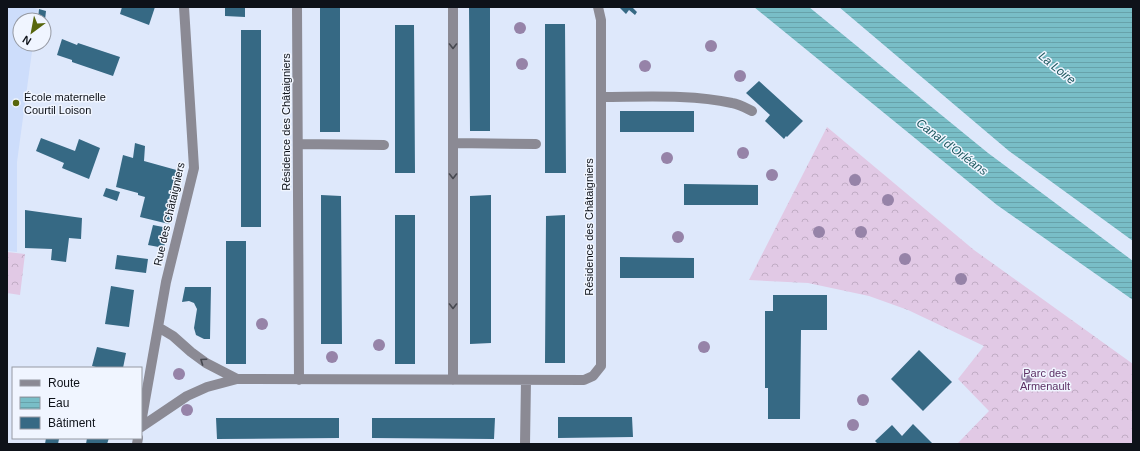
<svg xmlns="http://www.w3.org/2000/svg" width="1140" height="451" viewBox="0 0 1140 451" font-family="Helvetica,sans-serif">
  <defs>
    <pattern id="forest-crowns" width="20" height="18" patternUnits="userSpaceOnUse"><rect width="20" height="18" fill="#e1c9e5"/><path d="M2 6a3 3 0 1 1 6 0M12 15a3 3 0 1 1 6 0" fill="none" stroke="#c0acc4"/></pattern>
    <pattern id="water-rules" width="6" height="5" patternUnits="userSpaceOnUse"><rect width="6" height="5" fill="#79bec7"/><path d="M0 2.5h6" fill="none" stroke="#67a2aa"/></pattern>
  </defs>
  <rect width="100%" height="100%" fill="#dee8fb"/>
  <path fill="#cdddfb" d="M7 7H31L38 9 36 20H20V44H33L17 162V252L7 251Z"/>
  <path fill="url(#forest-crowns)" d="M827 127 974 250 1133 364V444H957L989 411 958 379 984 346 908 310 869 296 808 283 749 280Z
    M7 252 25 254 20 295 7 293Z"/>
  <path fill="url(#water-rules)" d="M754 7H809L988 153 1133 261V300L997 205Z
    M839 7H1133V241L1009 151Z"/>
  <path fill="#366984" d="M122 7H155L149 25 120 14Z
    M225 7H245V17L225 16Z
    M320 7H340V132H320Z
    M469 7H490V131H470Z
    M619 7H632L637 12 635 15 629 10 626 14Z
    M39 9 46 11 45 20 38 19Z
    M545 24H565L566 173H545Z
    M395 25H414L415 173H395Z
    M241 30H261V227H241Z
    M62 39 77 45 78 43 120 57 113 76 72 62V60L57 55Z
    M759 81 803 121 787 137 786 136 784 139 765 121 770 115 746 93Z
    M620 111H694V132H620Z
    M41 138 75 151 79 139 100 148 89 179 62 168 64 163 36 151Z
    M135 143 145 146 144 161 180 171 169 224 140 217 145 197 138 195V193L116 187 123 155 133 158Z
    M684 184 758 185V205H684Z
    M106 188 120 192 117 201 103 196Z
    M321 195 341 196 342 344H321Z
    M491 195V343L470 344V196Z
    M25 210 82 218 81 239 69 238 66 262 51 260 52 249 25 248Z
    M395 215H415V364H395Z
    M565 215V363H545L546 216Z
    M153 225 168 228 164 248 148 245Z
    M226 241H246V364H226Z
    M117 255 148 259 146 273 115 269Z
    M620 257 694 258V278H620Z
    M111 286 134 290 129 327 105 324Z
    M185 287H211L210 339H204L196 335 194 328 197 309 194 303 189 301 182 302Z
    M773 295H827V330H801L800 419H768V388H765V311H773Z
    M97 347 126 353 123 368H100L92 366Z
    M919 350 952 382 923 411 891 379Z
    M558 417H632L633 437 558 438Z
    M216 418H339V438L217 439Z
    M372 418H495L494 439 372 438Z
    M913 424 933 444H878L875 441 892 425 902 436Z
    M46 438 59 439 58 444H45Z
    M87 438H109L107 444H86Z"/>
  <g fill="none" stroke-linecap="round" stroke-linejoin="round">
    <path stroke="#8b8a94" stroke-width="10" d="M297 7 299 380
      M601 97C643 97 691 94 732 103 739 104 746 108 752 111
      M453 143 536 144
      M298 144 384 145
      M158 327 173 336 191 352 206 363 237 379
      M453 380V7
      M141 423 166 282 194 168 184 7
      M141 427 187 396 207 387 237 379 584 380 593 376 601 366V20L598 7
      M137 444 138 438
      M525 444 526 380"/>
  </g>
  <g fill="#9683a8">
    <circle cx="520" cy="28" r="6"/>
    <circle cx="711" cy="46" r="6"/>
    <circle cx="522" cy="64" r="6"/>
    <circle cx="645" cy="66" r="6"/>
    <circle cx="740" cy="76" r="6"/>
    <circle cx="743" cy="153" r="6"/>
    <circle cx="667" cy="158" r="6"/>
    <circle cx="772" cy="175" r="6"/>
    <circle cx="855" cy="180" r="6"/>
    <circle cx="888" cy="200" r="6"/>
    <circle cx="819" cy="232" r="6"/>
    <circle cx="861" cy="232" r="6"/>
    <circle cx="678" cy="237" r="6"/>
    <circle cx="905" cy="259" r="6"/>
    <circle cx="961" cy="279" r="6"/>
    <circle cx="262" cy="324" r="6"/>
    <circle cx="379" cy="345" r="6"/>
    <circle cx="704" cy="347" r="6"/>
    <circle cx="332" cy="357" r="6"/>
    <circle cx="179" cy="374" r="6"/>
    <circle cx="1027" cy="377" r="6"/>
    <circle cx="863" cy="400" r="6"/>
    <circle cx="187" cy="410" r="6"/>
    <circle cx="853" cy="425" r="6"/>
  </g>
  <defs><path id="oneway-chevron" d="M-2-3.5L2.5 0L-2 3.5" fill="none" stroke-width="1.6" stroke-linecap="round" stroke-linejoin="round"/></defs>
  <g stroke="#464850">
    <use href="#oneway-chevron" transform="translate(453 46) rotate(90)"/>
    <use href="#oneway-chevron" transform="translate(453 176) rotate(90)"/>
    <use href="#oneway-chevron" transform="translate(453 306) rotate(90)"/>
    <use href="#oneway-chevron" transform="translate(203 361) rotate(-145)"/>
  </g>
  <circle fill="#57660d" stroke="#f0f5ff" stroke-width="1.5" cx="16" cy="103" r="4"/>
  <g text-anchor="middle" stroke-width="3" stroke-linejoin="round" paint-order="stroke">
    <g font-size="11" fill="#0e1219" stroke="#f0f5ff" text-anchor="start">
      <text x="24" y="101">École maternelle<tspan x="24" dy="13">Courtil Loison</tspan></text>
    </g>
    <g font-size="11" fill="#0e1219" stroke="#f0f5ff">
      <text transform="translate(286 122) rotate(-90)" y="4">Résidence des Châtaigniers</text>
      <text transform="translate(169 214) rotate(-77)" y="4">Rue des Châtaigniers</text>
      <text transform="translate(589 227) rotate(-90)" y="4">Résidence des Châtaigniers</text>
    </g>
    <g font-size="11" fill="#5c3064" stroke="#f0f5ff">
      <text x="1045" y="377">Parc des<tspan x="1045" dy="13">Armenault</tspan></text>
    </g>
    <g font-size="12" font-style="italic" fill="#1d585f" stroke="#f0f5ff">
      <text transform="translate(1057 68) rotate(39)" y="4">La Loire</text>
      <text transform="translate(952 147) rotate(37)" y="4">Canal d'Orléans</text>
    </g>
  </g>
  <rect width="1140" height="451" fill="none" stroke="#0e1219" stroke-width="16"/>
  <rect x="12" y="367" width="130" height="72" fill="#f0f5ff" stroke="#969aa3"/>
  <rect x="20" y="380" width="20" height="6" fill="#8b8a94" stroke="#969aa3"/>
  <text x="48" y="387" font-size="12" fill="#0e1219">Route</text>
  <rect x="20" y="397" width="20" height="12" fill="url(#water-rules)" stroke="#969aa3"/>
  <text x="48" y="407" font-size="12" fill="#0e1219">Eau</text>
  <rect x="20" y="417" width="20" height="12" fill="#366984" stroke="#969aa3"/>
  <text x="48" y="427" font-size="12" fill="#0e1219">Bâtiment</text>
  <g transform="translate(32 32) rotate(212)"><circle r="19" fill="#f0f5ff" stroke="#969aa3"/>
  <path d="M0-3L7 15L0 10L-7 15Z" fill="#57660d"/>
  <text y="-6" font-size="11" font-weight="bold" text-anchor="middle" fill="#0e1219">N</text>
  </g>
</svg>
